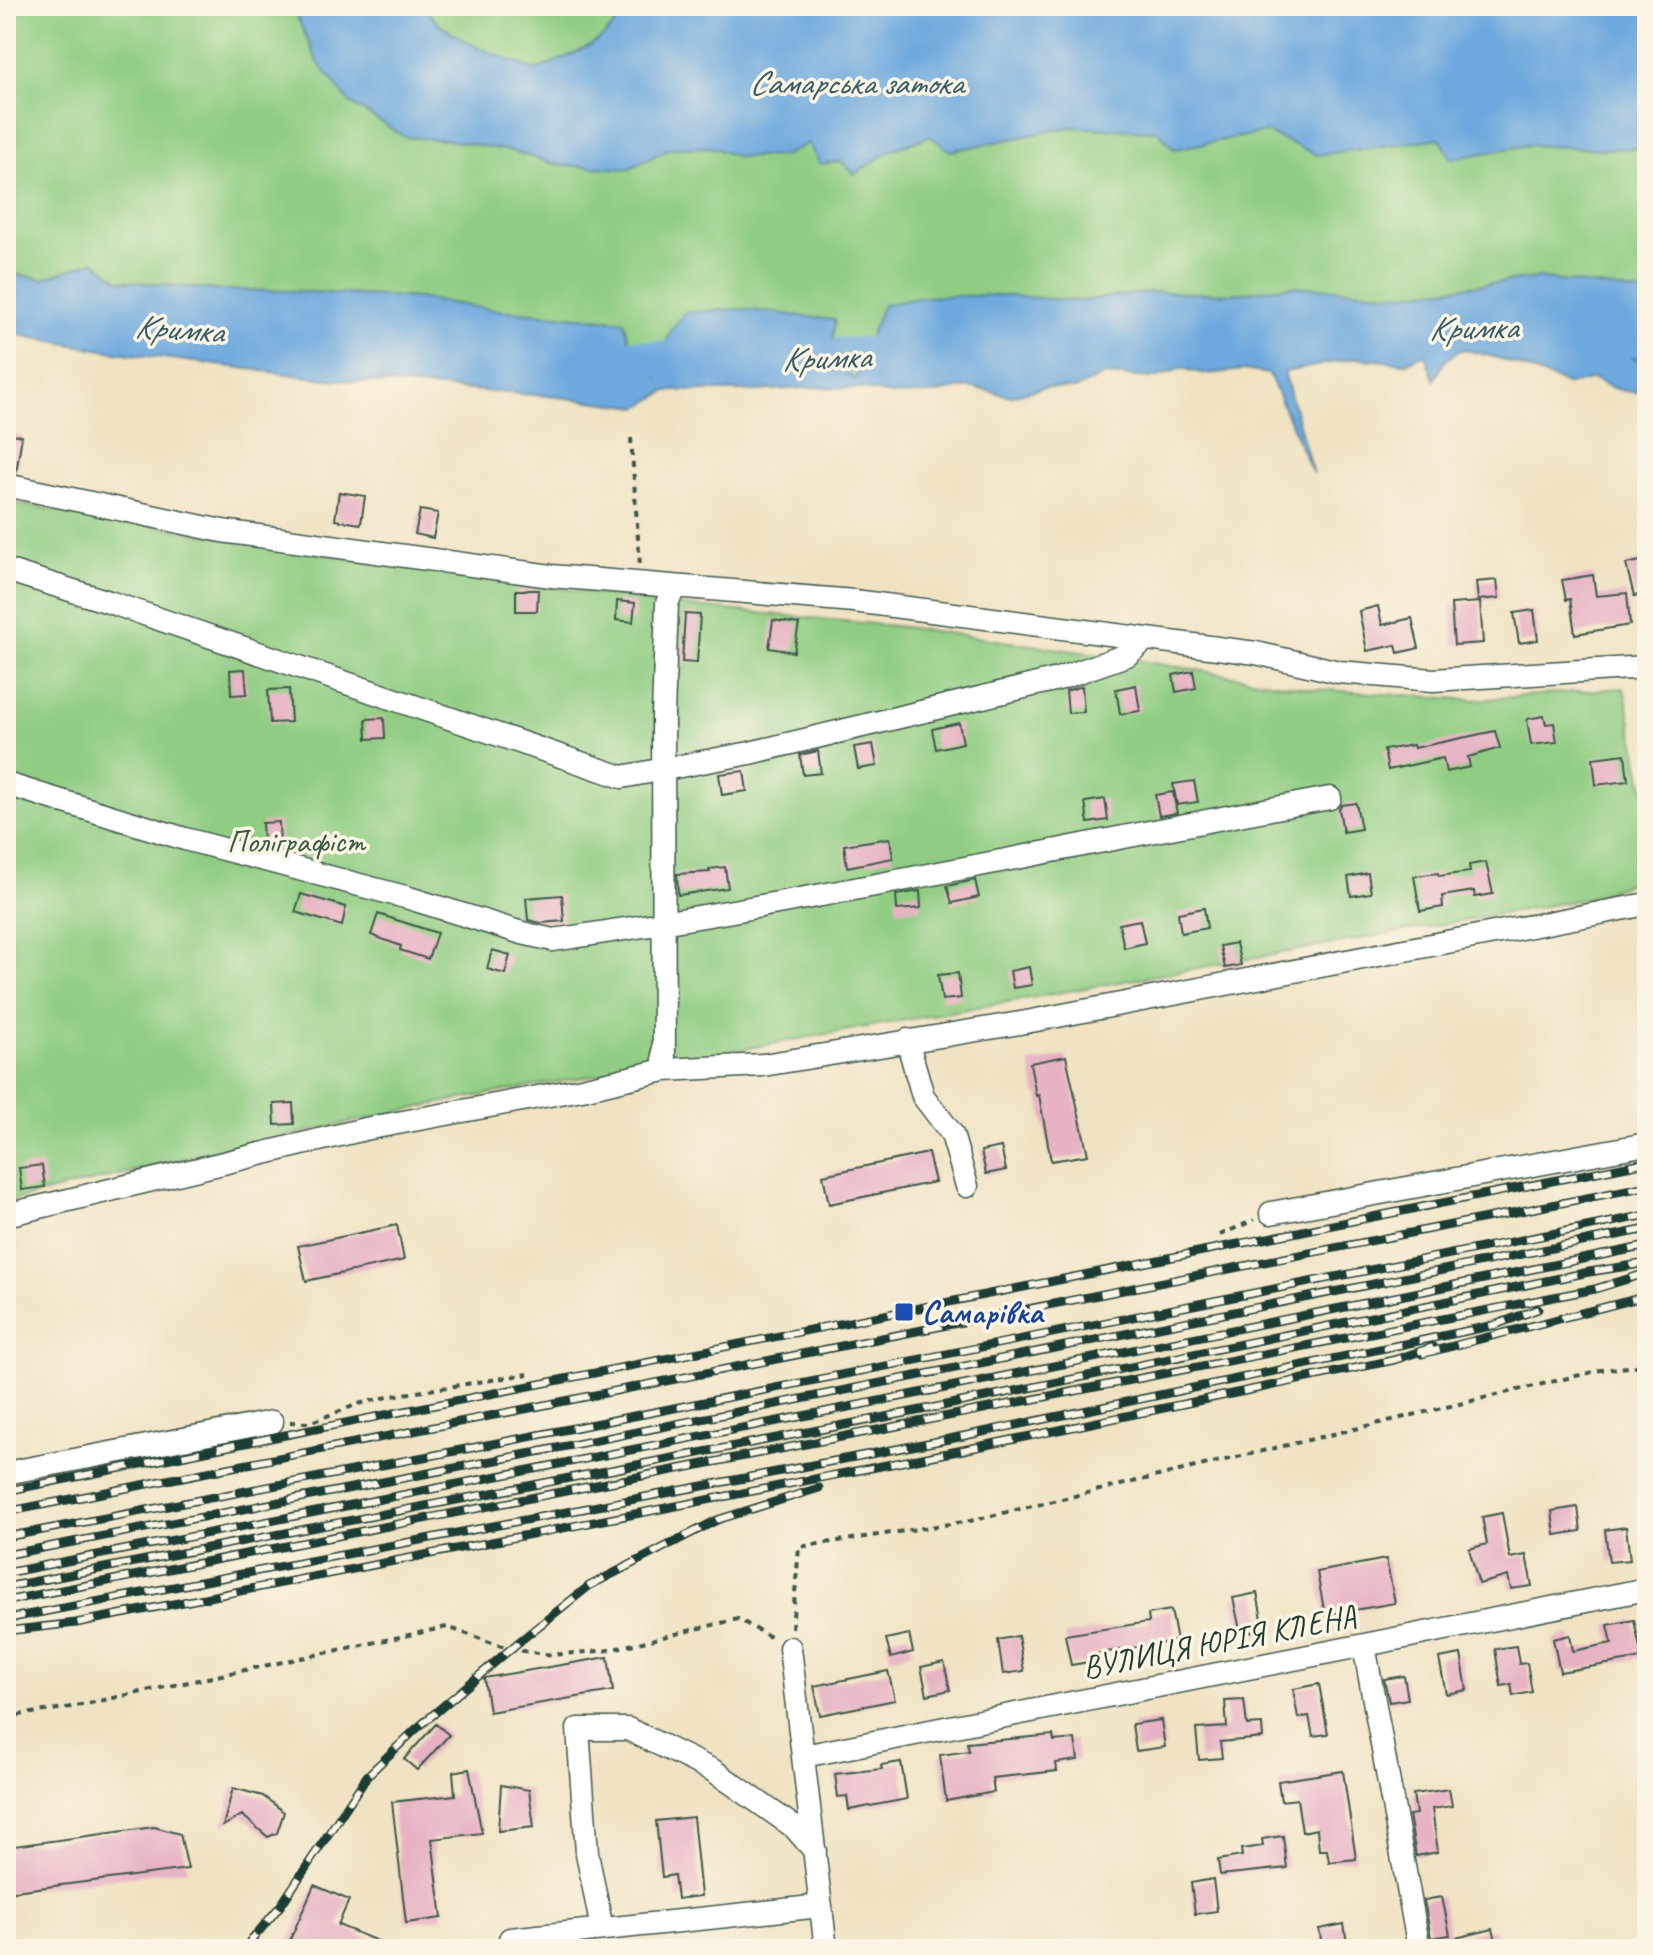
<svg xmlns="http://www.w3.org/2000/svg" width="1653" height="1955" viewBox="0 0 1653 1955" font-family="Caveat,sans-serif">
  <rect width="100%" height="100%" fill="#fcf5e5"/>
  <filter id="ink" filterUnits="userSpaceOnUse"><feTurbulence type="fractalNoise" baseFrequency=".0125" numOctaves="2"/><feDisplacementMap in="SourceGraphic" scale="16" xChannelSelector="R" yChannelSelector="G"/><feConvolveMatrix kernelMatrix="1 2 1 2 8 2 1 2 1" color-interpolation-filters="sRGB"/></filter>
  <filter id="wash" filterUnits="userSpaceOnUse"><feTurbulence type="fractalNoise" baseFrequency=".006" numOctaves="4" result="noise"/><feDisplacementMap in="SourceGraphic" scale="32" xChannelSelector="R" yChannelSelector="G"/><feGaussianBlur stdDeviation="1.8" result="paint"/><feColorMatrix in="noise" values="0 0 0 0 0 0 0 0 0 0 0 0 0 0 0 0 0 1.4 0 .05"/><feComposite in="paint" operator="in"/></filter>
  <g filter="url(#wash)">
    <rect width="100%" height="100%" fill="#f0e3c3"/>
    <path fill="#90cd83" stroke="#58855c" stroke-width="2" d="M6 6H292L318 62 405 137 449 140 511 151 559 165 628 169 670 148 711 147 738 157 808 142 841 161 855 174 891 150 931 136 951 151 1070 127 1158 131 1174 149 1267 132 1317 155 1440 138 1452 159 1527 145 1609 149 1647 148V293L1538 278 1401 294 1292 286 1233 294 1151 292 1080 301 1044 299 879 353 854 380 829 366 669 334 659 377 638 373 624 321 495 310 417 298 288 291 213 290 119 280 94 261 43 279 6 273Z
      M423 6H621C621 41 562 58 536 70 499 56 445 39 423 6Z
      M6 502 379 563 684 606 904 627 1117 657 1312 689 1475 700 1624 688 1647 803V877L1584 899 445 1102 227 1149 6 1202Z"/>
    <path fill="#6da9de" stroke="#467389" stroke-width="2" d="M292 6H423C445 38 499 57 536 70 562 58 621 40 621 6H1647V148L1609 149 1527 145 1451 159 1440 138 1317 155 1266 132 1174 149 1158 131 1070 127 950 151 930 136 891 150 855 174 841 161 820 164 808 143 784 156 738 157 711 147 670 148 628 169 559 165 511 151 449 140 405 137 350 103 318 62Z
      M94 261 119 280 213 290 288 291 417 298 495 310 624 321 638 373 659 377 669 334 685 312 743 309 835 320 829 365 854 379 879 353 870 336 883 305 923 297 999 295 1080 301 1151 292 1233 294 1292 286 1401 294 1538 278 1647 293V356L1633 358 1647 366V391C1626 394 1613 389 1594 379L1569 385 1498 358 1462 349 1446 360 1434 380 1425 354 1406 363 1356 358 1284 372 1313 474 1269 374 1244 370 1206 374 1181 368 1155 378 1105 375 1075 389 1045 387 1011 396 970 387 930 394 890 395 863 389 820 387 753 391H667L639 407 550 396 326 379 109 351 6 333V273L43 279Z"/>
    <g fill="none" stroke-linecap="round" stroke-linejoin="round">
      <path stroke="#6da9de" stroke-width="36" d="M585 354 652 359H710
        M781 359 926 352"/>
    </g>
    <g id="blocks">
      <path fill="#e7b3c4" d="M6 433 22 436 16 473 6 471Z
        M339 492 365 496 361 524 335 520Z
        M420 510 438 513 433 538 415 534Z
        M1645 560 1647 593 1634 596 1626 564Z
        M1593 575 1596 596 1627 593 1630 625 1575 634 1570 599 1566 600 1562 580Z
        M1497 580 1499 598 1478 600 1476 582Z
        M516 590H538L537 611H516Z
        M617 601 635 603 633 622 616 620Z
        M1480 602 1483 643 1454 645 1451 604Z
        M1378 606 1382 625 1412 618 1419 648 1398 653 1396 645 1367 651 1359 611Z
        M1534 610 1538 640 1519 643 1514 613Z
        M685 614 700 615 697 663 682 662Z
        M773 620 799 624 794 652 769 648Z
        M245 669 247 694 231 695 230 670Z
        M1193 671 1196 688 1176 692 1173 675Z
        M1136 685 1140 711 1120 714 1116 689Z
        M1082 686 1084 712 1068 713 1066 691Z
        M289 689 291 722 270 723 268 690Z
        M1544 716 1546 724 1554 723 1557 742 1531 745 1527 719Z
        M384 718 385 738 367 739 366 719Z
        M959 723 963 743 936 749 932 729Z
        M1495 731 1500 748 1468 757 1470 767 1446 772 1443 758 1388 770 1384 750 1413 745 1414 748Z
        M873 744 877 766 858 769 854 747Z
        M818 751 821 773 803 775 800 755Z
        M1625 754 1628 781 1596 785 1593 758Z
        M744 771 747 791 722 795 719 774Z
        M1194 781 1198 802 1177 805 1173 784Z
        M1173 792 1177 813 1159 816 1155 795Z
        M1105 799 1108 820 1088 823 1085 802Z
        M1356 803 1361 829 1343 832 1339 809 1342 805Z
        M279 822 280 846 263 845 262 823Z
        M890 838 893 858 847 867 844 845Z
        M1486 862 1493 894 1475 897 1474 891 1442 896 1443 907 1420 911 1414 876 1438 873 1439 876 1470 872 1469 865Z
        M725 867 728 888 678 895 677 874 710 872 709 869Z
        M1368 873 1371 893 1351 896 1348 877Z
        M975 880 979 897 952 903 947 886Z
        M920 891 921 908 897 910 896 895Z
        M301 894 346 907 342 926 295 912Z
        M562 895 564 921 541 923 528 920 526 898Z
        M1204 908 1207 928 1181 933 1178 913Z
        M378 914 437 933 428 959 400 950 401 946 371 935Z
        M1140 920 1145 943 1124 948 1119 924Z
        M1236 943 1241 965 1225 968 1220 946Z
        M492 950 510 955 505 974 487 969Z
        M1029 967 1032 985 1013 988 1010 971Z
        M958 973 961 998 942 1000 938 975Z
        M1066 1056 1088 1155 1051 1161 1039 1095 1036 1096 1030 1063Z
        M293 1103 294 1124 275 1125 274 1104Z
        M1001 1147 1006 1170 986 1174 981 1151Z
        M928 1153 935 1182 829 1204 823 1175Z
        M42 1165 45 1187 22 1190 19 1168Z
        M397 1225 404 1260 306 1281 298 1246Z
        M1578 1507 1581 1531 1555 1535 1552 1511Z
        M1502 1513 1510 1558 1526 1555 1532 1586 1511 1589 1508 1576 1479 1584 1469 1549 1487 1544 1482 1517Z
        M1626 1527 1630 1560 1609 1562 1605 1530Z
        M1386 1559 1395 1603 1325 1615 1317 1572Z
        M1257 1593 1264 1629 1241 1634 1233 1598Z
        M1171 1610 1177 1641 1094 1654 1095 1661 1071 1665 1065 1635 1149 1622 1148 1614Z
        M1634 1620 1642 1658 1560 1672 1553 1639 1570 1635 1573 1651 1612 1643 1608 1625Z
        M909 1634 913 1652 891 1658 886 1639Z
        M1018 1636 1024 1671 1003 1674 998 1640Z
        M1516 1646 1519 1664 1527 1663 1532 1692 1513 1696 1511 1684 1501 1686 1495 1649Z
        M1461 1654 1467 1690 1446 1694 1439 1658Z
        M608 1657 613 1691 489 1712 484 1678Z
        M944 1662 950 1690 927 1695 921 1667Z
        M888 1671 895 1700 820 1715 814 1686Z
        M1404 1676 1408 1699 1389 1702 1384 1679Z
        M1319 1684 1328 1734 1313 1736 1309 1716 1298 1718 1293 1689Z
        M1244 1700 1247 1725 1262 1724 1263 1738 1220 1742 1222 1758 1199 1760 1196 1729 1227 1727 1225 1701Z
        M1161 1720 1165 1747 1136 1751 1132 1724Z
        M436 1724 449 1735 417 1770 404 1759Z
        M1053 1735 1054 1741 1075 1739 1078 1760 1056 1763 1057 1771 992 1778 994 1792 946 1801 940 1755 969 1751 967 1743Z
        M901 1762 907 1799 849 1810 847 1796 838 1797 835 1774 882 1769 881 1765Z
        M469 1769 482 1833 432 1839 442 1918 406 1923 392 1802 455 1795 453 1772Z
        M1343 1771 1356 1859 1329 1862 1327 1850H1319L1317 1829 1302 1832 1297 1799 1281 1801 1278 1781Z
        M501 1785 529 1790 534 1827 498 1831Z
        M233 1788 263 1796 284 1812 277 1833 268 1837 242 1815 223 1826Z
        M1449 1789 1452 1806 1432 1809 1438 1852 1416 1856 1409 1815 1416 1814 1413 1794Z
        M693 1817 701 1896 677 1899 674 1875 662 1877 656 1821Z
        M154 1827 180 1834 188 1869 6 1892V1847Z
        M1283 1836 1287 1868 1220 1875 1218 1860 1242 1856 1241 1849 1263 1846 1262 1839Z
        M1213 1879 1217 1911 1195 1914 1191 1883Z
        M314 1885 349 1900 338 1925 397 1949H286Z
        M1442 1897 1450 1935 1431 1938 1424 1900Z
        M1344 1924 1348 1949H1323L1319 1929Z
        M1493 1929 1498 1949H1435V1943Z"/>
    </g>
  </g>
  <g filter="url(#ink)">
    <use href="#blocks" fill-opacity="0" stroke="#3e5649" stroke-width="2"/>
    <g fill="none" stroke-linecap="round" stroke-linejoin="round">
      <g stroke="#3e5649" stroke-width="25">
        <path id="minor" d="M6 485 222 531 551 576 854 601 1256 653 1339 672 1433 680 1647 667
          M6 570 109 602 622 777 750 753 1058 679 1127 655 1145 640
          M6 784 185 839 409 898 522 933 553 940C813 902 1071 845 1330 798
          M907 1040 923 1096 952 1134 967 1186
          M664 1070 663 715 667 603 675 587
          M1271 1213 1647 1144
          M6 1215 365 1129 582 1089 664 1070 763 1065 1026 1022 1647 904
          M6 1473 272 1422
          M1364 1645 1419 1949
          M790 1648 826 1949
          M804 1756 1647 1589
          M602 1929 587 1853 578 1729H628L714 1771 794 1827 815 1851
          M510 1939 821 1906"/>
      </g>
      <path stroke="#3e5649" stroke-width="4" stroke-dasharray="6 6" stroke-linecap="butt" d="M631 438 640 566
        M1220 1235 1254 1220
        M290 1422 309 1423 358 1404 392 1396 528 1374
        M792 1628 799 1547 970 1521 1601 1370 1647 1365
        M6 1717 71 1707 447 1627 510 1649 552 1655 609 1650 738 1619 772 1638"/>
      <use href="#minor" stroke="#fff" stroke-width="22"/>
      <g stroke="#1f3d34" stroke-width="9">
        <path id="rail" d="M1422 1354 1647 1296
          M6 1491 1647 1162
          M6 1512 1647 1186
          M6 1537 513 1440 1647 1215
          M6 1555 517 1456 1647 1229
          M6 1573 935 1390 1647 1246
          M6 1587 942 1406 1589 1272 1647 1263
          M6 1601 1595 1289 1647 1273
          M6 1619 954 1438 1495 1325 1538 1309
          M6 1631 76 1623 958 1451 1394 1360 1433 1347
          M244 1949 281 1905 367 1776 415 1730 520 1641 589 1586 717 1520 819 1488"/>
      </g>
      <use href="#rail" stroke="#fcf5e5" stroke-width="6" stroke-dasharray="18" stroke-linecap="butt"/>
    </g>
  </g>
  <rect fill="#1a4fb4" stroke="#fcf5e5" stroke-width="3" x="894" y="1302" width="20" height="20" rx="4"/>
  <g text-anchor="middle" stroke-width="7" stroke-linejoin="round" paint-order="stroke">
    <g font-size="32" fill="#365a44" stroke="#fcf5e5">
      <text x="296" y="852">Поліграфіст</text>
    </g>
    <g font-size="32" font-weight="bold" fill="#164399" stroke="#fcf5e5" text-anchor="start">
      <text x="922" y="1323">Самарівка</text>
    </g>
    <g font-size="32" fill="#1f3d34" stroke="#fcf5e5">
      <text transform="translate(1219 1641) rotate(-11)" y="11">ВУЛИЦЯ ЮРІЯ КЛЕНА</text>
    </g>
    <g font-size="34" font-style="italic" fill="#365d67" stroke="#fcf5e5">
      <text x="856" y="94">Самарська затока</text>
      <text transform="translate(1473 327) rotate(-1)" y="12">Кримка</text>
      <text transform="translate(179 328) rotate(4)" y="12">Кримка</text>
      <text transform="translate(826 357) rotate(-2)" y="12">Кримка</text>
    </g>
  </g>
  <rect width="1653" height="1955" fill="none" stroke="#fcf5e5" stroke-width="32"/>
</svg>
